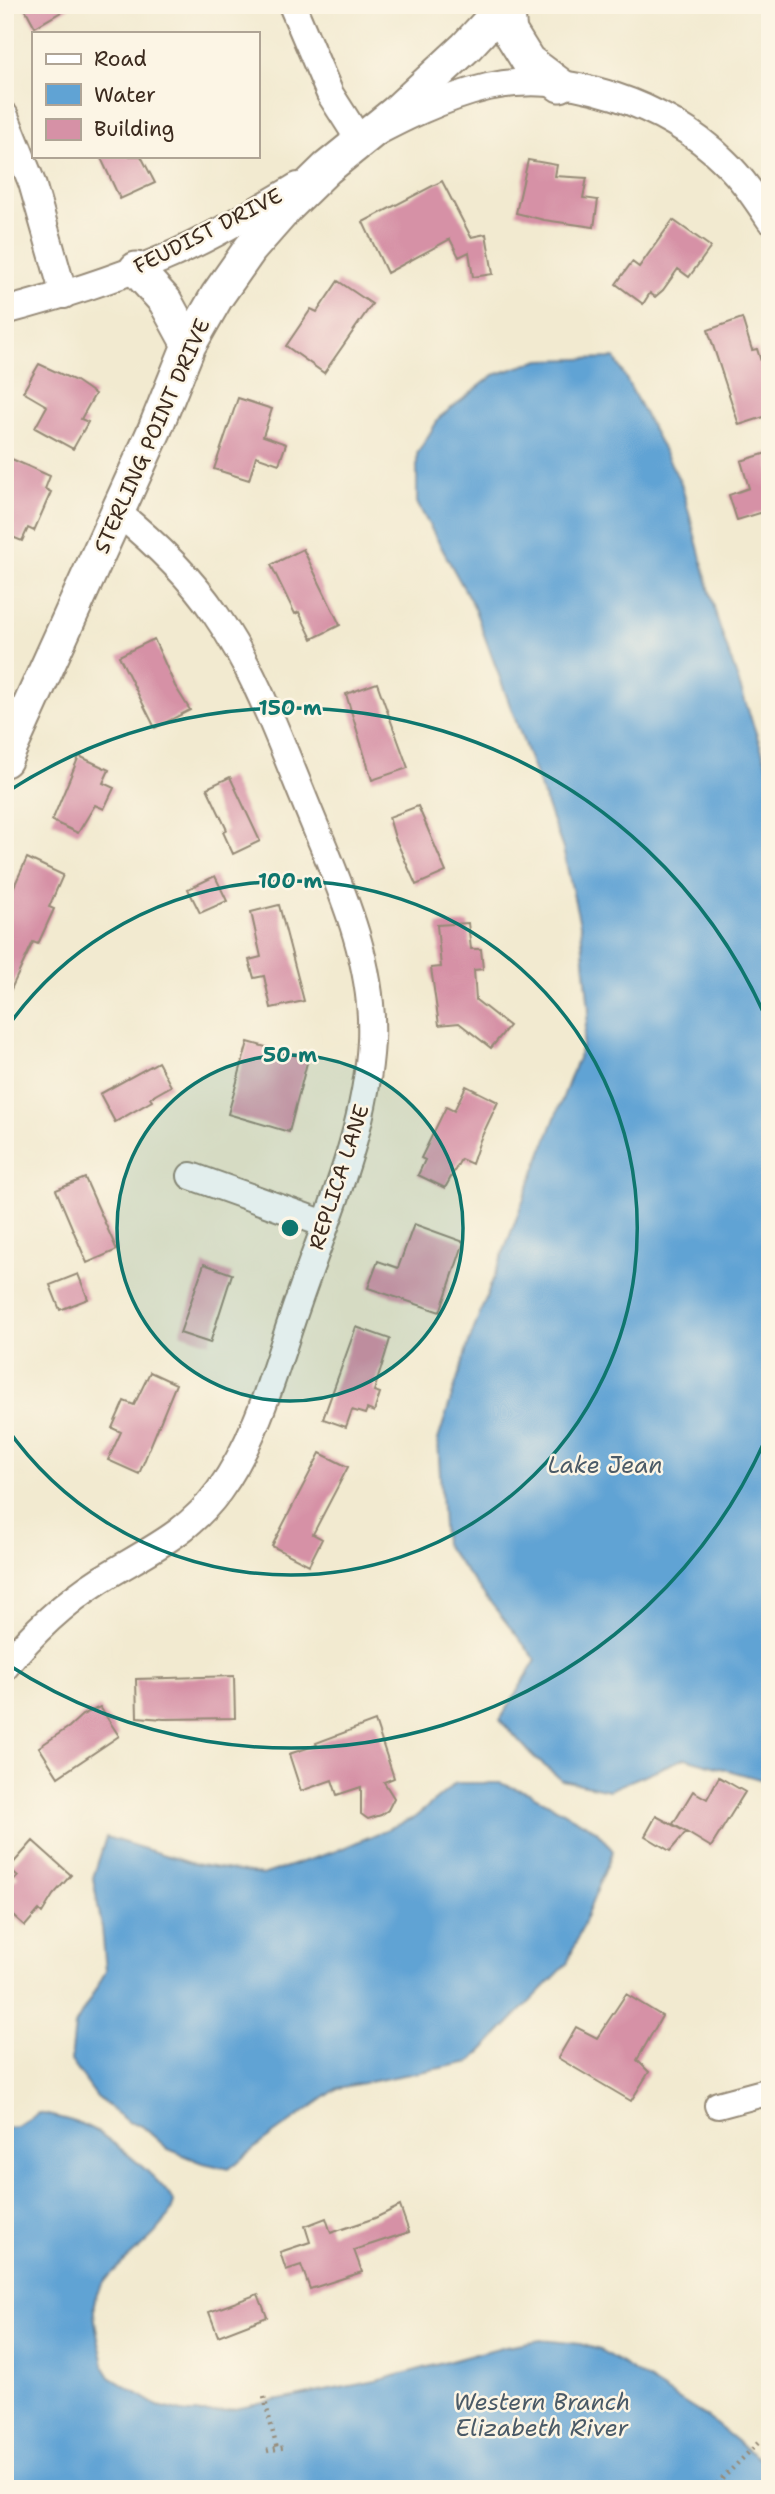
<svg xmlns="http://www.w3.org/2000/svg" width="775" height="2494" viewBox="0 0 775 2494" font-family="'Shantell Sans',sans-serif">
  <rect width="100%" height="100%" fill="#fcf5e5"/>
  <filter id="ink" filterUnits="userSpaceOnUse"><feTurbulence type="fractalNoise" baseFrequency=".0143" numOctaves="2"/><feDisplacementMap in="SourceGraphic" scale="14" xChannelSelector="R" yChannelSelector="G"/><feConvolveMatrix kernelMatrix="1 2 1 2 8 2 1 2 1" color-interpolation-filters="sRGB"/></filter>
  <filter id="wash" filterUnits="userSpaceOnUse"><feTurbulence type="fractalNoise" baseFrequency=".00686" numOctaves="4" result="noise"/><feDisplacementMap in="SourceGraphic" scale="28" xChannelSelector="R" yChannelSelector="G"/><feGaussianBlur stdDeviation="1.57" result="paint"/><feColorMatrix in="noise" values="0 0 0 0 0 0 0 0 0 0 0 0 0 0 0 0 0 1.4 0 .05"/><feComposite in="paint" operator="in"/></filter>
  <g filter="url(#wash)">
    <rect width="100%" height="100%" fill="#f2ead0"/>
    <path fill="#60a3d4" stroke="#4e6679" stroke-width="2" d="M615 358 681 483 718 622 770 774V1782L685 1758 609 1790 562 1780 534 1757 500 1720 536 1660 444 1544 438 1440 469 1342 581 1050 589 1010 581 929 563 849 473 605 417 503V454L440 417 494 375 540 360Z
      M456 1783H500L529 1793 596 1830 613 1851 567 1964 471 2062 338 2088 261 2143 229 2169 203 2163 168 2149 142 2126 128 2122 97 2097 71 2061 75 2025 106 1971 102 1928 93 1878 106 1837 194 1864 262 1875 336 1851 414 1818Z
      M38 2113C53 2116 67 2119 81 2124 104 2132 164 2181 174 2203 162 2244 98 2269 94 2304 92 2318 102 2353 105 2369L110 2377 158 2406 186 2413H214L376 2381 506 2346 541 2340 580 2344 600 2350 708 2418 770 2468V2489H5V2128L17 2127Z"/>
    <g id="blocks">
      <path fill="#d691a6" d="M23 5H73L35 27Z
        M100 156H141L155 183 120 199Z
        M528 160 557 165 555 176 587 178 583 198 598 200 594 227 544 220 516 213Z
        M442 181 471 237 486 234 493 274 473 277 469 252 459 257 450 239 387 273 363 222Z
        M673 220 711 247 689 277 678 269 663 290 655 297 650 293 643 304 616 284 632 262 639 267Z
        M338 281 372 304 324 373 286 346 311 309 317 312Z
        M742 318 752 350 757 349 770 389V415L739 425 708 330Z
        M39 364 76 381 95 394 81 419 88 422 73 449 35 428 47 406 23 392Z
        M238 398 272 409 263 436 286 444 279 464 256 456 249 480 214 469Z
        M770 452V510L737 520 729 495 749 488 741 461Z
        M5 456 50 476 45 489 51 492 34 531 28 528 22 541 5 534Z
        M303 549 340 625 312 639 299 612 295 614 271 565Z
        M154 639 175 686 190 710 155 728 119 656Z
        M377 683 408 768 372 780 346 694Z
        M79 756 109 770 103 783 114 788 104 809 95 805 78 833 52 821Z
        M230 777 260 841 233 854 223 832 227 830 207 788Z
        M418 806 446 872 416 885 395 838 389 817Z
        M27 858 63 875 49 907 54 909 38 944 33 942 5 1002V906Z
        M215 876 227 901 200 913 188 889Z
        M279 905 304 1001 271 1008 264 976 254 978 249 960 261 957 251 912Z
        M468 923 471 949H481L483 969 474 970 476 1000 509 1026 491 1048 459 1023 439 1025 431 968 441 967 437 925Z
        M248 1042 308 1059 289 1132 228 1114Z
        M158 1062 171 1086 150 1098 152 1101 115 1122 100 1094Z
        M466 1086 498 1102 480 1140 472 1164 461 1159 445 1188 418 1175 425 1160 421 1158 446 1107 454 1111Z
        M85 1178 117 1250 87 1263 56 1190Z
        M414 1224 464 1242 440 1312 368 1288 378 1261 398 1268Z
        M204 1264 232 1274 210 1343 180 1333Z
        M78 1274 88 1299 60 1310 50 1285Z
        M356 1327 390 1339 374 1391 380 1393 374 1412 367 1409 365 1414 352 1410 346 1427 323 1419Z
        M150 1372 176 1384 139 1474 108 1460 121 1432 112 1428 124 1401 134 1405Z
        M320 1453 348 1467 313 1534 322 1539 309 1565 272 1546Z
        M234 1676 235 1718 164 1719 137 1717 136 1679Z
        M100 1707 119 1736 58 1777 39 1747 69 1727 82 1715Z
        M375 1721 394 1778 384 1782 394 1798 388 1810 381 1815 368 1819 361 1814V1787L337 1795 332 1780 301 1791 289 1754 317 1745 316 1743Z
        M719 1777 745 1792 711 1847 673 1824 693 1791 707 1799Z
        M656 1816 686 1832 670 1851 645 1836Z
        M33 1841 71 1875 53 1895 42 1913 39 1910 25 1926 5 1908V1890L18 1876 9 1868Z
        M626 1994 662 2016 637 2060 649 2072 631 2101 558 2058 576 2027 597 2038Z
        M400 2206 409 2232 354 2250 362 2272 310 2289 301 2265 286 2270 280 2252 310 2242 305 2226 326 2218 331 2233 375 2218Z
        M258 2294 267 2317 218 2336 209 2312Z"/>
    </g>
  </g>
  <g filter="url(#ink)">
    <use href="#blocks" fill-opacity="0" stroke="#968a77" stroke-width="2"/>
    <g fill="none" stroke-linecap="round" stroke-linejoin="round">
      <g stroke="#968a77" stroke-width="30">
        <path id="minor" d="M292 5 330 94 360 141C401 119 442 98 488 87 568 69 667 105 724 161 742 178 756 199 770 220
          M5 116 32 183 64 295
          M5 311C58 297 111 280 162 259 209 239 254 212 298 186
          M191 1176 325 1224
          M5 1667C32 1633 64 1603 100 1580 145 1552 187 1535 219 1491 258 1438 276 1364 298 1302 327 1217 366 1132 371 1041 375 956 335 876 304 799 278 736 255 671 216 615 189 575 154 542 117 512
          M718 2105 770 2091"/>
      </g>
      <g stroke="#968a77" stroke-width="37">
        <path id="tertiary" d="M507 5 510 32 528 61 560 85
          M136 269 165 301 189 345
          M5 760 155 429 189 345 217 296 250 249 287 207 327 168 395 113 466 47 505 5"/>
      </g>
      <path stroke="#968a77" stroke-width="4.5" stroke-dasharray="2 5" stroke-linecap="butt" d="M5 2343 9 2373
        M264 2397 277 2449
        M267 2451 285 2447
        M712 2489 760 2441"/>
      <use href="#minor" stroke="#fff" stroke-width="26"/>
      <use href="#tertiary" stroke="#fff" stroke-width="33"/>
    </g>
  </g>
  <circle cx="290" cy="1228" r="173" fill="#0f766e" fill-opacity=".12"/>
  <g fill="none" stroke="#0f766e" stroke-width="3.5">
    <circle cx="290" cy="1228" r="173"/>
    <path d="M6 1029A347 347 0 1 1 6 1427"/>
    <path d="M769 1431A520 520 0 0 1 7 1664M7 792A520 520 0 0 1 769 1025"/>
  </g>
  <g text-anchor="middle" stroke-width="5" stroke-linejoin="round" paint-order="stroke">
    <g font-size="21" fill="#3b2a1e" stroke="#fcf5e5">
      <text transform="translate(208 231) rotate(-27)" y="7">FEUDIST DRIVE</text>
      <text transform="translate(152 436) rotate(-66)" y="7">STERLING POINT DRIVE</text>
      <text transform="translate(339 1177) rotate(-72)" y="7">REPLICA LANE</text>
    </g>
    <g font-size="23" font-style="italic" fill="#4a5a67" stroke="#fcf5e5">
      <text x="605" y="1473">Lake Jean</text>
      <text x="542" y="2410">Western Branch<tspan x="542" dy="26">Elizabeth River</tspan></text>
    </g>
  </g>
  <circle cx="290" cy="1228" r="10" fill="#0f766e" stroke="#fcf5e5" stroke-width="3.5"/>
  <g font-size="21" text-anchor="middle" font-weight="bold" fill="#0f766e" stroke="#fcf5e5" stroke-width="5" stroke-linejoin="round" paint-order="stroke">
    <text x="290" y="715">150 m</text>
    <text x="290" y="888">100 m</text>
    <text x="290" y="1062">50 m</text>
  </g>
  <rect width="775" height="2494" fill="none" stroke="#fcf5e5" stroke-width="28"/>
  <rect x="32" y="32" width="228" height="126" fill="#fcf5e5" stroke="#afa495" stroke-width="2"/>
  <rect x="46" y="54" width="35" height="10" fill="#ffffff" stroke="#afa495" stroke-width="2"/>
  <text x="94" y="66" font-size="21" fill="#3b2a1e">Road</text>
  <rect x="46" y="84" width="35" height="21" fill="#60a3d4" stroke="#afa495" stroke-width="2"/>
  <text x="94" y="102" font-size="21" fill="#3b2a1e">Water</text>
  <rect x="46" y="119" width="35" height="21" fill="#d691a6" stroke="#afa495" stroke-width="2"/>
  <text x="94" y="136" font-size="21" fill="#3b2a1e">Building</text>
</svg>
